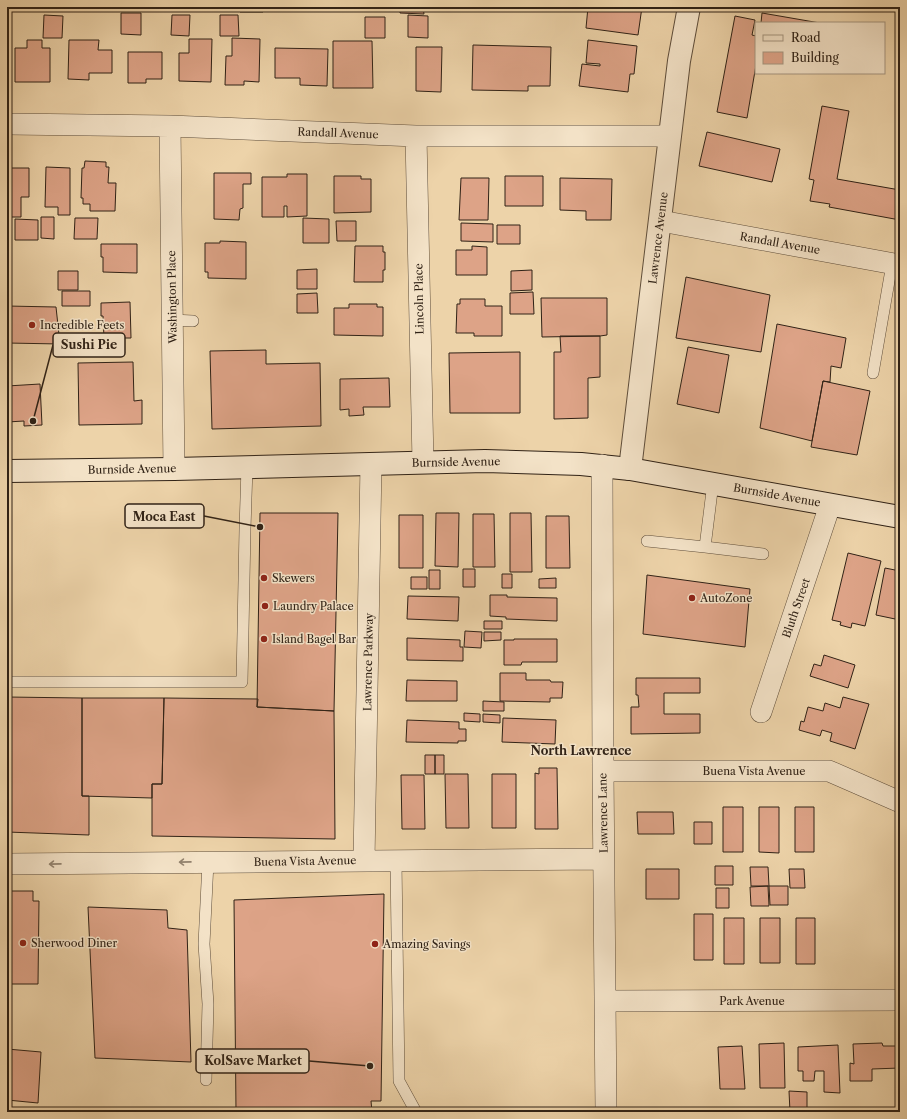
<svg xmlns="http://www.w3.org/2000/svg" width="907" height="1119" viewBox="0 0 907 1119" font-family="'Libre Caslon Text',serif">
  <rect width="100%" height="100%" fill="#edd3a9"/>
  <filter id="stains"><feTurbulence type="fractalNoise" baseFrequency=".005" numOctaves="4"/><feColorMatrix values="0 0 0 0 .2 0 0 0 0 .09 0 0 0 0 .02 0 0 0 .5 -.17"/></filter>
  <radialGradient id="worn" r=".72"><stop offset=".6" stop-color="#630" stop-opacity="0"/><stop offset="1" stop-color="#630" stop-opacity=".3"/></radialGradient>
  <path fill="#dda387" stroke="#302216" d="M239 7H263V12H240Z
    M400 7H423L424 14 400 13Z
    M588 7H642L638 35 586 28Z
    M121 13H141V35L121 34Z
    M762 13 820 23H761Z
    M44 15 63 16 62 38H43Z
    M172 15H190L189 36 171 35Z
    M220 15H238L239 36H220Z
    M408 15 428 16V38L408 37Z
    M735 16 755 20 752 35 756 36V65L747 118 717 112Z
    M365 17H385V38H365Z
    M232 38 260 39 259 82 244 81V85H225L226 56H232Z
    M189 39H212L211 82 179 81V53H189Z
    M27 40H42V48H50V82H15V48H27Z
    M69 40H99L98 50H112V73H89V80L68 79Z
    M588 40 637 46 634 74H630L628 92 579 86 582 64 600 66V64L586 63Z
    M333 41H372L373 88H333Z
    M473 45 551 47 550 86H528V91L472 90Z
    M416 47H442L441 92 416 91Z
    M275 48 328 49 327 86 300 85V78H275Z
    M128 52H162V79H146V83H128Z
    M822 106 849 111 837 179 900 190V220L829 207 830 204 810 201 814 180 809 179Z
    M707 132 780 149 772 182 699 166Z
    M85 161 106 162V167H109L108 183H116L115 211H90V204H83V198H81L82 168H84Z
    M46 167 70 168V215H58V207H45Z
    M7 168H29V197H21V217H7Z
    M214 173H251V184H243V208L240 209 239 220 214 219Z
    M287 174H307V216L287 217V206H284V217H262V177H287Z
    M334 176H361V179H371V212L334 213Z
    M505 176H543V206H505Z
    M461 178H489L488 220H459Z
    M560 178 612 179 611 220H586V211L560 210Z
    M41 217H54V239L41 238Z
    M75 218H98L97 239H74Z
    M303 218 329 219V243H303Z
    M15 219 38 220V240H15Z
    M336 221H356V241H337Z
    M461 223 493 224V242L461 241Z
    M497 225H520V244H497Z
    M220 241 246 242V279L208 278V272H205V243H220Z
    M101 244H137V273L103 272V257H101Z
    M355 246H383V252H385V270H383V282H354Z
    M472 246 487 247V275H456V250H472Z
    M317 269V289H297V270Z
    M532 270V290L511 291V271Z
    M58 271H78V290H58Z
    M686 277 770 295 761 352 676 338Z
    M62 291H90V306H62Z
    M533 292 534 314H510V293Z
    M317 293 318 313H297V294Z
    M541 298H607V335L600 336 542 337Z
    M460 299H485V306H502V336H474V333H456L457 304H460Z
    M130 302 131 338H104L103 316H101V303Z
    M349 304H377V307H383V336L334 335V308H349Z
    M7 306 56 307 60 344 7 343Z
    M777 324 846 338 841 368 831 366 830 382 823 381 812 441 760 428Z
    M560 336H600V377L588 378V418L554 419V352H561Z
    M688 347 729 355 719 413 677 404Z
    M266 350V364L320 363 321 426 212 429 210 351Z
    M520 352V413H450L449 353Z
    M133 362 134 401 142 400V424L79 425 78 363Z
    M389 378 390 407H363L364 415 349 416V409L340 410V379Z
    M823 381 870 391 857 455 811 447Z
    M40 384 42 425 24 426V421L7 422V386Z
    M260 513H338L334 711 257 707Z
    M436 513H459L458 567 435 566Z
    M510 513H531L532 572H510Z
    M473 514H494L495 567H473Z
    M399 515H423V568H399Z
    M546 516H569L570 568H546Z
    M7 531 10 532 8 595H7Z
    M848 553 881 561 865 626 852 623 851 628 840 625 841 622 832 620Z
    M885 568 900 571V620L876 615Z
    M463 569H475V587H463Z
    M429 570H440V589H429Z
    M502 574H512V588H502Z
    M647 575 750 589 745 647 643 634Z
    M411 577H427V589H411Z
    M556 578V588H539V579Z
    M490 595H507V597L557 598V621L506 619V617L490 616Z
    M408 596 459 597 458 621 407 619Z
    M484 621H502V629H484Z
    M465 631 482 632 481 648 464 647Z
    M484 632H501V640L484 641Z
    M407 638 460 640V647H463V661L407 660Z
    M514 639H557V662H522L521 665H504V640H514Z
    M824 655 855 665 848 688 810 676 814 664 821 666Z
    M500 673H526V680H550L551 682H563L562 698H550V702L500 701Z
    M636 678H700V693H664V714H700V733L631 734V707H639L638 695H636Z
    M407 680 457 681V701H406Z
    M7 697 82 698V796H89V835L7 832Z
    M843 697 869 704 855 749 830 741 832 733 822 730 820 736 799 730 801 721 804 722 808 707 823 711 825 703 840 708Z
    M82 698H164L162 784H152V798L82 796Z
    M164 698 258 699 257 707 334 711 335 839 152 836V784H162Z
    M483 701 504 702V711H483Z
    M464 713 480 714V722L464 721Z
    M483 714 500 715V723L483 722Z
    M503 718 556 720 555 744 502 742Z
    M407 720 459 722V729H466V741H458V743L406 742Z
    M425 755H435V774H425Z
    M435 755H444V774H435Z
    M539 768H557L558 829H535V773L539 774Z
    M445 774H468L469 828H446Z
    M492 774H516V828H492Z
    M401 775H424L425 829H402Z
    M723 807H743V852H723Z
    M759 807H779V853L759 852Z
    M795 807H814V852H795Z
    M637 812H673L674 834H638Z
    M694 822H712V844H694Z
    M715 866H733V885H715Z
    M750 867H768L769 886H751Z
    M646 869H679V899H646Z
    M789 869H804L805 888H790Z
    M768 886 769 906H751L750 887Z
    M769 886H788V905H770Z
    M716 888H729V908H716Z
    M7 891H33V901H39L38 984H7Z
    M384 894 381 1101H371L372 1112H236L234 900Z
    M88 907 167 910 168 928 187 930 191 1062 95 1058Z
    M694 914H713V960H694Z
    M724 918H744V964H724Z
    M760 918H780V963H760Z
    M796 918H815V964H796Z
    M784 1043 785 1088H760L759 1044Z
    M882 1043 883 1046H900V1068L872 1069V1081H850V1063L854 1064 853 1044Z
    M838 1045 840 1093 824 1092V1071H815L814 1081H803V1071H798V1047Z
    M742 1046 745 1089H720L718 1047Z
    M7 1049 41 1052 38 1103 7 1100Z
    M789 1091 807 1092V1112H790Z"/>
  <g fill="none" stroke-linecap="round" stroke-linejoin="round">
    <g stroke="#5f4e3b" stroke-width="12">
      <path id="service" d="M172 320 193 321
        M873 373 892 264
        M713 483 705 547 763 554
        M647 541 705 547
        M7 682H242L245 529 247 467
        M396 861 399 1081 416 1112
        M206 1080 208 1004 204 944 208 862"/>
    </g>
    <g stroke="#5f4e3b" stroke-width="22">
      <path id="minor" d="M7 124 170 126 416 136H670
        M170 126 174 469
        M416 136 423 462
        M661 221 900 265
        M602 465 603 771 606 1112
        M761 712 830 505
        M603 771H829L900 802
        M364 861 371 464
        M7 864 603 859
        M605 1001 900 1000"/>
    </g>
    <g stroke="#5f4e3b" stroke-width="24">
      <path id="tertiary" d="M630 469 679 61 689 7"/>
    </g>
    <g stroke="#302216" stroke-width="24">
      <path id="secondary" d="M7 471 174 469 485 461 581 464 630 469 900 517"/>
    </g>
    <use href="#service" stroke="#f3e2c7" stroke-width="11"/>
    <use href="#minor" stroke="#f3e2c7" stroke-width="21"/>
    <use href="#tertiary" stroke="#f3e2c7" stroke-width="22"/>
    <use href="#secondary" stroke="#f3e2c7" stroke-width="22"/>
  </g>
  <defs><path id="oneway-shaft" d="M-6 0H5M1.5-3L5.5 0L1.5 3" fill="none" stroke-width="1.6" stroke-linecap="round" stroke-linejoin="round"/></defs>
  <g stroke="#92826e">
    <use href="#oneway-shaft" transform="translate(185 862) rotate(179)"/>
    <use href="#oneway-shaft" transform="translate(55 864) rotate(179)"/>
  </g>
  <g fill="#8f2418" stroke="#f3e2c7" stroke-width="1.5">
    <circle cx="32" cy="325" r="4"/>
    <circle cx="264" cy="578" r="4"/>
    <circle cx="692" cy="598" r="4"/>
    <circle cx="265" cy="606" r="4"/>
    <circle cx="264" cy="639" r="4"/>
    <circle cx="23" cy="943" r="4"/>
    <circle cx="375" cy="944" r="4"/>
  </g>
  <g text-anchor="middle" stroke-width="3" stroke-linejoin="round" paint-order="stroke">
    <g font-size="11" fill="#302216" stroke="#f3e2c7">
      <text transform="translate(338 133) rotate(2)" y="4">Randall Avenue</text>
      <text transform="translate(658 238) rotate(-83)" y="4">Lawrence Avenue</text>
      <text transform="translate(780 243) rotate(10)" y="4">Randall Avenue</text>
      <text transform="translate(172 297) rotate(-91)" y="4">Washington Place</text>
      <text transform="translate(419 299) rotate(-91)" y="4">Lincoln Place</text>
      <text transform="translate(456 462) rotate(-1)" y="4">Burnside Avenue</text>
      <text transform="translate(132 469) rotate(-1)" y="4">Burnside Avenue</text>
      <text transform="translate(777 495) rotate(10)" y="4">Burnside Avenue</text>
      <text transform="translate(796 608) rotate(-71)" y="4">Bluth Street</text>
      <text transform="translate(368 662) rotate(-89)" y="4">Lawrence Parkway</text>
      <text x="754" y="775">Buena Vista Avenue</text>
      <text transform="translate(603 813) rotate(-91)" y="4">Lawrence Lane</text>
      <text transform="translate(305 861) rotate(-1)" y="4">Buena Vista Avenue</text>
      <text x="752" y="1005">Park Avenue</text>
    </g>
    <g font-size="11" fill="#302216" stroke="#f3e2c7" text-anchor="start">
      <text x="40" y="329">Incredible Feets</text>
      <text x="272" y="582">Skewers</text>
      <text x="700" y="602">AutoZone</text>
      <text x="273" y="610">Laundry Palace</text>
      <text x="272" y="643">Island Bagel Bar</text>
      <text x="31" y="947">Sherwood Diner</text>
      <text x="383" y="948">Amazing Savings</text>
    </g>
    <g font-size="12" font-weight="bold" fill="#302216" stroke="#f3e2c7">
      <text x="581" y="755">North Lawrence</text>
    </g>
  </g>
  <path fill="none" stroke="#302216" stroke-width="1.5" d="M33 421L53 345M260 527L204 516M370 1066L309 1061"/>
  <g fill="#302216" stroke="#f3e2c7" stroke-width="1.5">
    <circle cx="33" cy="421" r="4"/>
    <circle cx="260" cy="527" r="4"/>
    <circle cx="370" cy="1066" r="4"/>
  </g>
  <g fill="#f3e2c7" stroke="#302216" stroke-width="1.5">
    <rect x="53" y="333" width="72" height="24" rx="4"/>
    <rect x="125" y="504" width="79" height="24" rx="4"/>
    <rect x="196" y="1049" width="113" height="24" rx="4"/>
  </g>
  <g font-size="12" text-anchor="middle" font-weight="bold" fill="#302216">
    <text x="89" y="349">Sushi Pie</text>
    <text x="164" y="521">Moca East</text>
    <text x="253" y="1065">KolSave Market</text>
  </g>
  <rect width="907" height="1119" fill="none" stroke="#edd3a9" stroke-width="24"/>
  <rect x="8" y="8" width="891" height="1103" fill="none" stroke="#302216" stroke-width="2"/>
  <rect x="12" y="12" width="883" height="1095" fill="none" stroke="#302216"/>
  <rect x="755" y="22" width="130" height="52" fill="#f3e2c7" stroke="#a59580"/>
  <rect x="763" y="35" width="20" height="6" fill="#f3e2c7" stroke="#a59580"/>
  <text x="791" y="42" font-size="12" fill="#302216">Road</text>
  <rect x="763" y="52" width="20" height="12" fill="#dda387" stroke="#a59580"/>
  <text x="791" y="62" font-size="12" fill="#302216">Building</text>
  <rect width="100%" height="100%" filter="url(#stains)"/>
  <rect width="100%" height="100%" fill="url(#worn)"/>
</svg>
